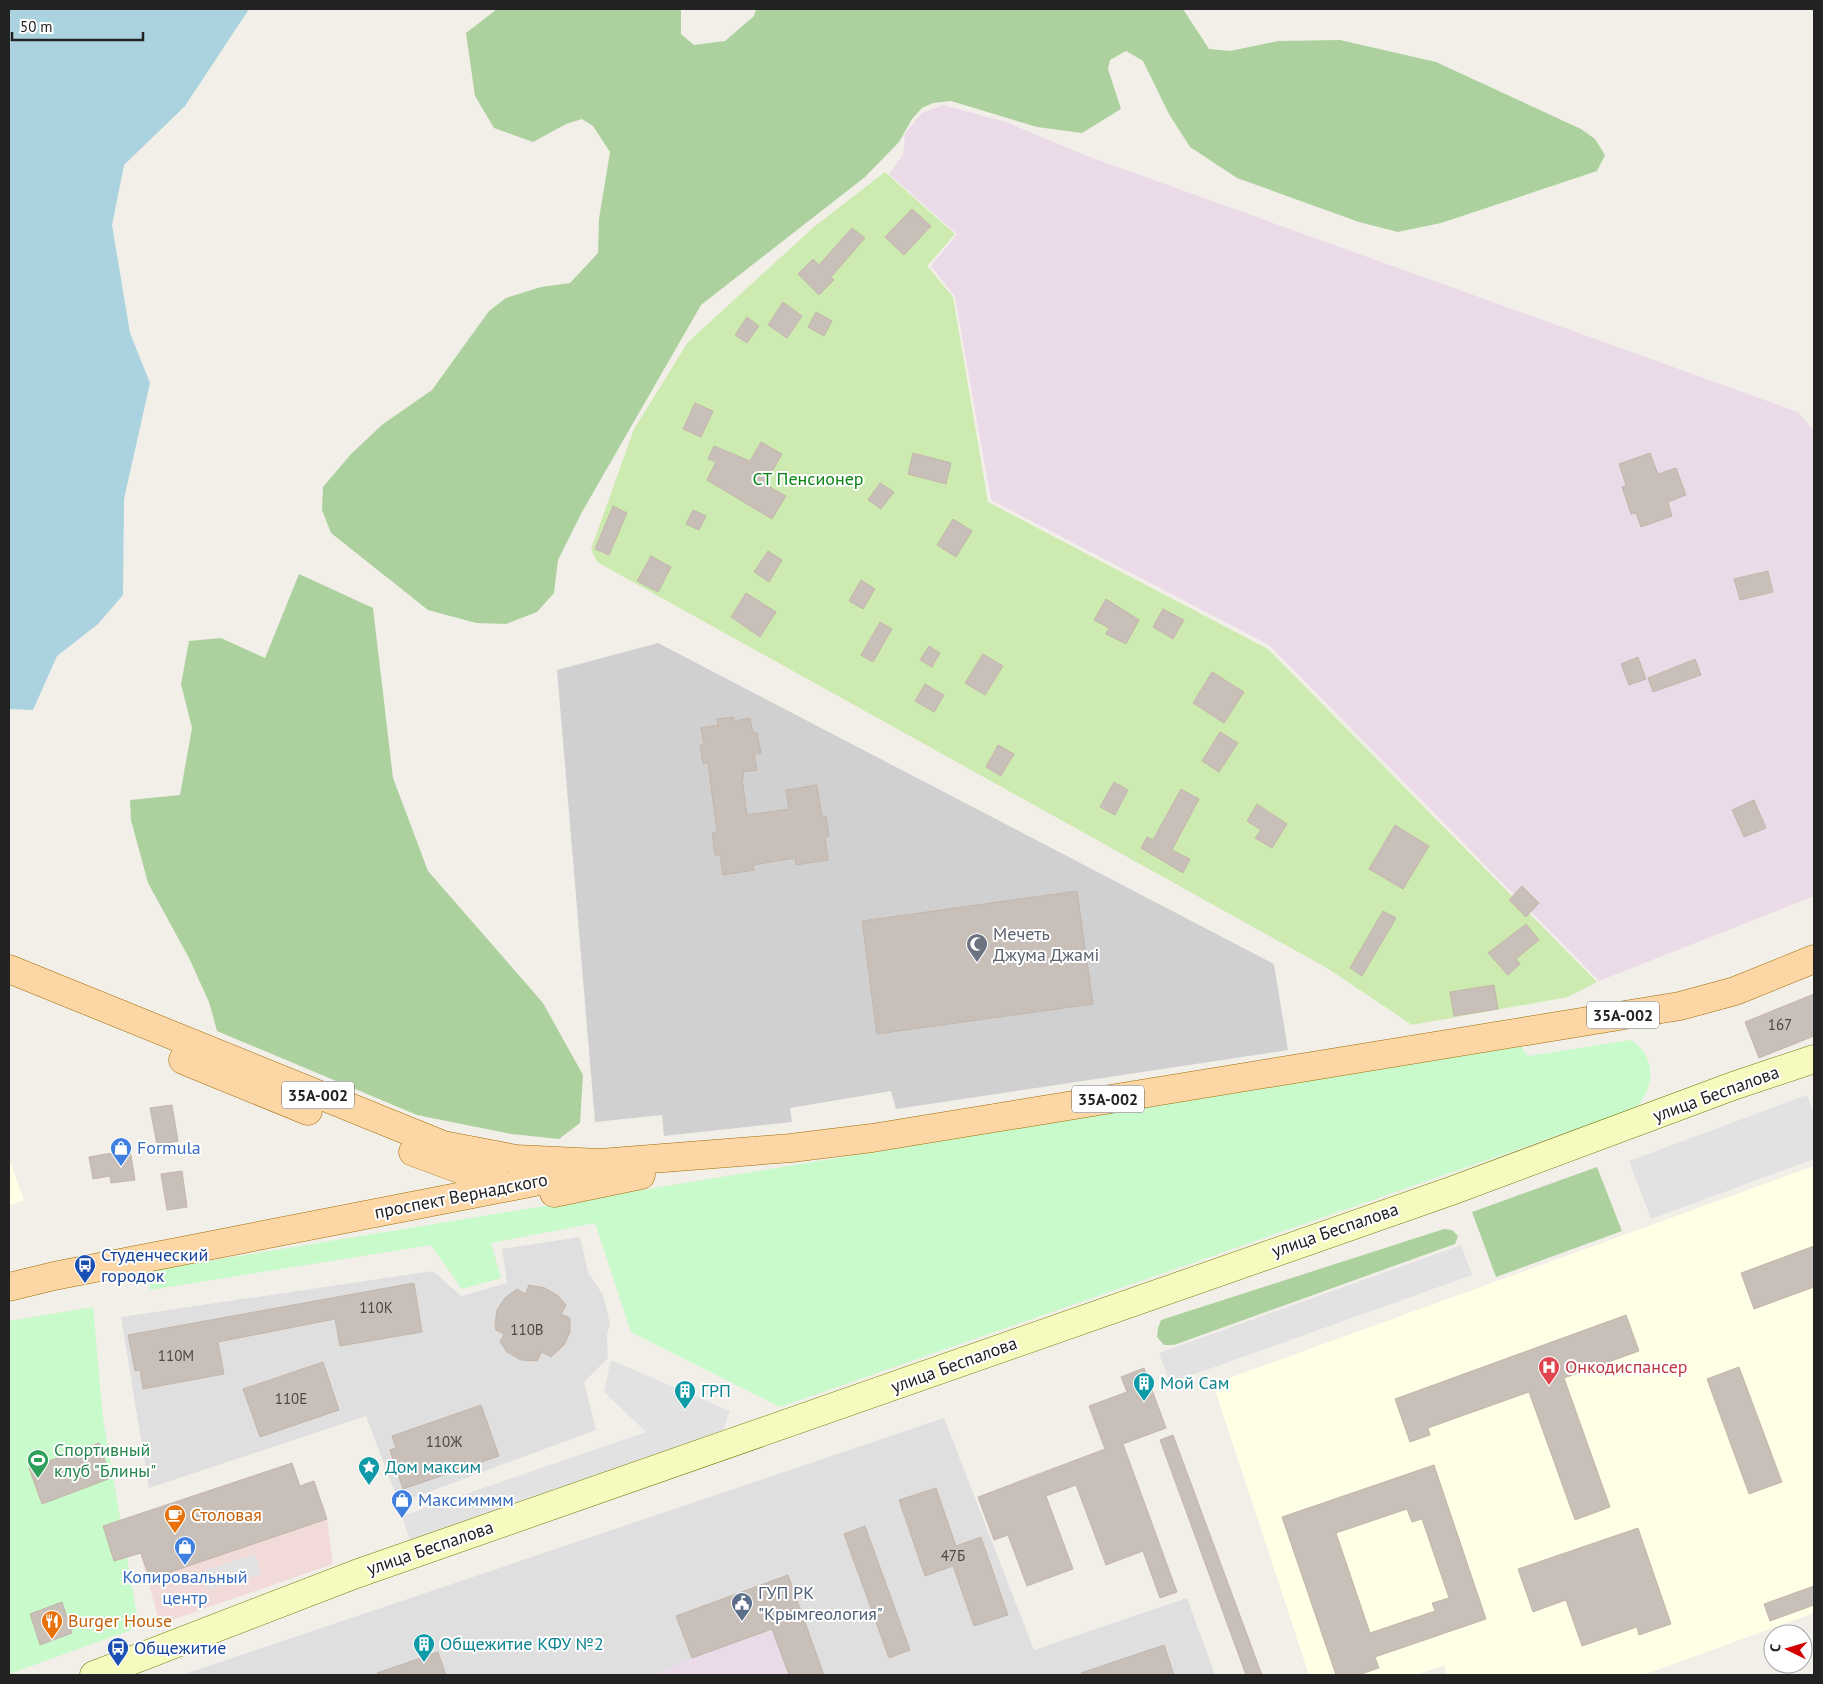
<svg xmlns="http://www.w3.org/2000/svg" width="1823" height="1684" viewBox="0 0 1823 1684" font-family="'PT Sans',sans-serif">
  <rect width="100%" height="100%" fill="#f2efe9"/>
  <path fill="#e0dfdf" d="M580 1237 588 1272 603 1295 610 1324 607 1335 608 1358 584 1382 596 1430 399 1503 366 1416 149 1488 121 1317 433 1271 461 1296 507 1283 502 1249Z
    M944 1418 1034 1650 1187 1598 1215 1675H182Z"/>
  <path fill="#f2dad9" d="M292 1463 300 1486 314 1481 327 1519 333 1564 160 1624 130 1518Z"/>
  <path fill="#ebdbe8" d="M943 105 1006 122 1087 156 1798 412 1814 431V896L1599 981 1269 645 991 500 955 297 931 266 957 234 889 174 903 155 905 133 922 113Z
    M772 1629 789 1675H654L692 1658Z"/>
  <path fill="#ffffe5" d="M9 1159 24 1200 9 1206Z
    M1814 1166V1613L1643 1675H1447L1444 1665 1416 1675H1309L1213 1384Z"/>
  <path fill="#d0d0d0" d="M658 643 1274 964 1288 1050 896 1109 891 1091 790 1108 792 1122 664 1136 662 1115 595 1122 557 670Z"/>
  <path fill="#cdebb0" d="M885 172 955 234 927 266 953 297 988 502 1268 649 1597 982 1568 997 1412 1025 1327 968 597 562 591 549 634 429 688 342 815 226Z"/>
  <path fill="#add19e" d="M497 9H681V34L694 45 725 41 754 16 756 9H1183L1209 49 1230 51 1278 41 1340 40 1436 62 1581 129 1595 139 1605 155 1597 171 1441 223 1398 232 1359 222 1237 178 1190 147 1169 114 1143 61 1126 51 1110 60 1108 69 1121 109 1082 133 1037 127 951 101 933 103 922 108 912 119 899 142 865 177 701 305 582 512 558 560 554 593 537 612 506 624 476 623 428 610 331 533 322 510 323 487 351 454 383 424 432 390 489 311 506 298 541 287 570 283 598 253 599 219 610 152 593 126 582 119 566 124 533 142 494 128 475 96 466 33Z
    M299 574 373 608 393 778 428 871 543 1003 583 1075 580 1123 559 1139 511 1134 417 1115 217 1031 209 1002 189 958 148 883 131 820 130 800 180 795 192 728 181 684 189 641 221 638 265 658Z
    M1597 1167 1622 1231 1496 1277 1472 1212Z
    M1444 1229 1452 1230 1458 1236 1455 1244 1174 1345H1164L1157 1337 1158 1328 1161 1320Z"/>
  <path fill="#c8facc" d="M1631 1040C1657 1057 1655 1087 1636 1108L780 1407 631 1332 595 1223 491 1243 501 1278 462 1289 431 1245 150 1290 147 1271 1521 1046 1528 1056Z
    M93 1307 103 1419 139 1627 9 1674V1321Z"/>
  <path fill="#e2e2e2" d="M1807 1095 1814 1115V1159L1651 1219 1629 1161Z
    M1461 1245 1472 1275 1170 1383 1159 1353Z
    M611 1360 730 1411 723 1430 411 1545 402 1516 646 1432 604 1392Z
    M255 1554 261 1574 208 1590 202 1571Z"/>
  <path fill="#aad3df" d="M9 9H249L185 106 124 165 112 225 130 333 150 383 124 499 123 595 98 624 57 656 33 710 9 709Z"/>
  <path fill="#c7bfb8" stroke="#c4b6ab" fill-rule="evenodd" d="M912 209 931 226 904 255 885 237Z
    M852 228 865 238 831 277 834 280 819 295 798 274 813 259 819 265Z
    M783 302 802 316 787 338 768 325Z
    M816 312 832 321 824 336 808 327Z
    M747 317 759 326 747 343 735 335Z
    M695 403 713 411 701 437 683 429Z
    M761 442 782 454 765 484 786 496 772 519 707 480 716 462 708 459 714 446 750 461Z
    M913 453 951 463 946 484 908 474Z
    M1650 453 1658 474 1676 468 1686 495 1668 502 1672 516 1641 527 1636 513 1631 514 1622 487 1626 485 1619 464Z
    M880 483 894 492 881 509 868 500Z
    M613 506 627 513 609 555 595 549Z
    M693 510 706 516 699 530 686 524Z
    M953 519 972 531 956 557 937 545Z
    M768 551 782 560 769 582 754 572Z
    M651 556 671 567 658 592 637 581Z
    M1768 571 1773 592 1740 600 1734 579Z
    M861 580 875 589 863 609 849 601Z
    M746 593 776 612 760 637 731 617Z
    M1106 599 1139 620 1126 644 1106 634 1109 628 1094 620Z
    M1163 609 1184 620 1173 639 1153 627Z
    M880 622 892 629 873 662 861 655Z
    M929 646 940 653 932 667 920 660Z
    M983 654 1003 666 985 695 965 683Z
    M1638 657 1646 679 1629 685 1621 664Z
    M1695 659 1701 675 1653 692 1648 678Z
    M1212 672 1244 692 1224 723 1193 703Z
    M925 684 944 695 934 712 915 701Z
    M733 717 734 721 750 718 753 733H757L761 753 754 754 757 770 743 772 744 778H742L747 815 789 809 786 790 817 785 822 816H826L829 836 825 837 828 860 796 865 795 858 753 865 754 870 723 875 720 855H715L712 833H717L708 763 703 764 700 745 704 744 701 728 718 725 717 719Z
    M1220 732 1238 743 1219 772 1202 761Z
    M998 745 1014 754 1001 776 986 767Z
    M1114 782 1128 790 1115 815 1100 807Z
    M1181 789 1199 799 1172 850 1190 859 1183 873 1141 848 1147 837 1153 840Z
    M1754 800 1766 828 1744 837 1732 810Z
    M1257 804 1287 824 1272 848 1255 838 1261 830 1247 821Z
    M1395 825 1429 846 1403 889 1369 869Z
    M1522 886 1539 903 1526 917 1509 900Z
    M1077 891 1093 1004 877 1034 862 921Z
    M1383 911 1396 918 1362 976 1350 968Z
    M1526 924 1539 940 1516 959 1520 964 1508 975 1488 953Z
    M1494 985 1498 1009 1454 1016 1450 992Z
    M1814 994V1036L1759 1058 1745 1022Z
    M172 1105 178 1141 157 1145 150 1108Z
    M130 1150 135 1180 111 1183 110 1176 93 1179 89 1157Z
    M182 1171 187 1207 167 1210 161 1174Z
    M1814 1246V1287L1754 1309 1741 1273Z
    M414 1283 422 1332 340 1346 335 1319 218 1342 224 1374 143 1389 140 1370 135 1371 128 1335Z
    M529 1285 545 1288 557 1295 566 1305 561 1314 570 1318V1332L564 1345 551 1357 542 1352 537 1361 521 1360 507 1352 500 1342 504 1334 496 1330 495 1324 497 1310 505 1298 517 1289 525 1294Z
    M1626 1315 1639 1351 1564 1378 1610 1507 1575 1520 1529 1392 1428 1428 1430 1435 1410 1442 1395 1399Z
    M323 1362 339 1410 260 1437 243 1389Z
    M1739 1367 1782 1482 1749 1494 1707 1379Z
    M1144 1368 1166 1428 1123 1444 1177 1592 1160 1598 1143 1551 1106 1565 1076 1485 1046 1496 1073 1569 1027 1586 1008 1535 994 1540 978 1497 1105 1449 1089 1406 1127 1392 1121 1377Z
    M481 1405 499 1456 403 1489 390 1450 396 1448 392 1436Z
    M1173 1435 1262 1675H1246L1160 1440Z
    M99 1443 111 1478 42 1504 29 1468Z
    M292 1463 300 1486 314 1481 327 1519 150 1579 141 1553 114 1561 103 1526Z
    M1434 1465 1486 1619 1375 1657 1379 1668 1358 1675H1336L1282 1517ZM1407 1509 1412 1522 1422 1519 1449 1598 1432 1603 1435 1611 1370 1633 1336 1533Z
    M936 1488 956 1546 981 1537 1008 1615 974 1626 953 1566 925 1576 899 1500Z
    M865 1526 910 1650 889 1658 844 1534Z
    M1638 1528 1671 1624 1639 1635 1637 1627 1582 1646 1566 1600 1533 1612 1518 1569Z
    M788 1575 824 1675H789L772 1629 692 1658 676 1616Z
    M1814 1586V1605L1770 1621 1764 1604Z
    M62 1602 72 1633 40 1645 30 1614Z
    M1164 1645 1174 1675H1081V1673Z
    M438 1652 446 1675H378L377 1673Z"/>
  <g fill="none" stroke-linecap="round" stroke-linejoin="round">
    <g stroke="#707d05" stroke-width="29">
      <path id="secondary" d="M94 1675 356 1574 1451 1191 1733 1086 1814 1059"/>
    </g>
    <g stroke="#a06b00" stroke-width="29">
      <path id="primary" d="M9 969 443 1145 516 1159 600 1163 791 1148 872 1138 1680 1006 1735 991 1814 959
        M183 1060 308 1111
        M413 1152 506 1186
        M554 1193 641 1175
        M9 1287 54 1276 575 1174"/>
    </g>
    <use href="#secondary" stroke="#f7fabf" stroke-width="28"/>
    <use href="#primary" stroke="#fcd6a4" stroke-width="28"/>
  </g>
  <defs>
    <g id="mosque-pin" transform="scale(1.125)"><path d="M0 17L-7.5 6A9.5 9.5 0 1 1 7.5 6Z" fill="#6b7280" stroke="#fff"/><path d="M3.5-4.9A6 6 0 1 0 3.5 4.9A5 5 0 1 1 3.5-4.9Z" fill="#fff"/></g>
    <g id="shop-pin" transform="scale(1.125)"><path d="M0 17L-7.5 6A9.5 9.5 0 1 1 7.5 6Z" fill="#3f7fe0" stroke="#fff"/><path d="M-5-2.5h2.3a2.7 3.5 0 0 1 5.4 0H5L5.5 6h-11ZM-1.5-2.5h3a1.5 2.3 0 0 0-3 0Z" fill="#fff"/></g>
    <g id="bus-pin" transform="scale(1.125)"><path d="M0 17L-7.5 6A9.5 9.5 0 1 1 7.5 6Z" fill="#1a4fb4" stroke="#fff"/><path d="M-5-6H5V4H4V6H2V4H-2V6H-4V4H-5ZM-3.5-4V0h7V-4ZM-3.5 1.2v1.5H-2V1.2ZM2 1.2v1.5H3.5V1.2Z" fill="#fff"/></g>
    <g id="hospital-pin" transform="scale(1.125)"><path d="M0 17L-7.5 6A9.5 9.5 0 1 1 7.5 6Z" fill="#e0444e" stroke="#fff"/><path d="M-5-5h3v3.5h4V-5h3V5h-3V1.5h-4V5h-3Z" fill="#fff"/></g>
    <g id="building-pin" transform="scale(1.125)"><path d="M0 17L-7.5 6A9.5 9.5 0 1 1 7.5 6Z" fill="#0f9aa8" stroke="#fff"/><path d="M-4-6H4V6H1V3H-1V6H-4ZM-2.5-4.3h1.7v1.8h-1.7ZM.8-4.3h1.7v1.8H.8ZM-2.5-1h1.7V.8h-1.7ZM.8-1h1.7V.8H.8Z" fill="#fff"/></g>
    <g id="stadium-pin" transform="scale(1.125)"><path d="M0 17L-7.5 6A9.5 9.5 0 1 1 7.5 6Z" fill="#2e9e5b" stroke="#fff"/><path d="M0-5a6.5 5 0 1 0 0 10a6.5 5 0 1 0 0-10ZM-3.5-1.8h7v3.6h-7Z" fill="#fff"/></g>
    <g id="sight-pin" transform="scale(1.125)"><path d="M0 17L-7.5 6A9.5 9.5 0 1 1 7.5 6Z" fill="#0f9aa8" stroke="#fff"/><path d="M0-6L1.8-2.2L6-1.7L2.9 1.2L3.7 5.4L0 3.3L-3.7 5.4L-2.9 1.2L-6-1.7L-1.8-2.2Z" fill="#fff"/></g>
    <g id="cafe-pin" transform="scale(1.125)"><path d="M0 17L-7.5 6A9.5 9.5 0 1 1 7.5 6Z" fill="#e8710a" stroke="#fff"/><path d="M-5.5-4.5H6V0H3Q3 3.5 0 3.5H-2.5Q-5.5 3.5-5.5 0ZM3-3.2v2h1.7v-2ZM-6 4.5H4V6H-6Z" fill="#fff"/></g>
    <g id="civic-pin" transform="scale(1.125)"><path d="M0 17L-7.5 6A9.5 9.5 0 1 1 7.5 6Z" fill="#5c6f8a" stroke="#fff"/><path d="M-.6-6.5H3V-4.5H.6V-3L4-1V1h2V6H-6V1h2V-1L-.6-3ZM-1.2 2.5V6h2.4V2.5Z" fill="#fff"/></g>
    <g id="restaurant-pin" transform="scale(1.125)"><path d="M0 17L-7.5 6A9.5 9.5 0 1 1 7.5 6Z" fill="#e8710a" stroke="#fff"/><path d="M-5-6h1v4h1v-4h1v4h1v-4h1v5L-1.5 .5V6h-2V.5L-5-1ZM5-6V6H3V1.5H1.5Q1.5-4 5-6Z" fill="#fff"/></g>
  </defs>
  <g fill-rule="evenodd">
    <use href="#mosque-pin" x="977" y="944"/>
    <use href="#shop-pin" x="121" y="1148"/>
    <use href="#bus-pin" x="85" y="1265"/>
    <use href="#hospital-pin" x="1549" y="1367"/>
    <use href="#building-pin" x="1144" y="1383"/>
    <use href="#building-pin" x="685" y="1391"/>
    <use href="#stadium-pin" x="38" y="1460"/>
    <use href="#sight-pin" x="369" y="1467"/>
    <use href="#shop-pin" x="402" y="1500"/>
    <use href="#cafe-pin" x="175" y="1515"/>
    <use href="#shop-pin" x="185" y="1547"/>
    <use href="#civic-pin" x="742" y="1603"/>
    <use href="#restaurant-pin" x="52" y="1621"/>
    <use href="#building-pin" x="424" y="1644"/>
    <use href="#bus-pin" x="118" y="1648"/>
  </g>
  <g text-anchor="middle" stroke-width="4" stroke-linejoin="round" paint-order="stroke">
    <g font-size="15" fill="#4b4948">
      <text x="1780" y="1030">167</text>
      <text x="376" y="1313">110К</text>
      <text x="527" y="1335">110В</text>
      <text x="176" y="1361">110М</text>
      <text x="291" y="1404">110Е</text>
      <text x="444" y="1447">110Ж</text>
      <text x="953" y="1561">47Б</text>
    </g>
    <g fill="#fff" stroke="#646464" stroke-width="1">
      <rect x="1587" y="1001.5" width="72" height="27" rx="4"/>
      <rect x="282" y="1081.5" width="72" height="27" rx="4"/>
      <rect x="1072" y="1085.5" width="72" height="27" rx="4"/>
    </g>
    <g font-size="16" font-weight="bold" fill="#222">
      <text x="1623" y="1021">35А-002</text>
      <text x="318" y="1101">35А-002</text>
      <text x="1108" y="1105">35А-002</text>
    </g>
    <g font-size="18" fill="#0c8416" stroke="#fff">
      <text x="808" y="485">СТ Пенсионер</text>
    </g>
    <g font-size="18" fill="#5b616d" stroke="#fff" text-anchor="start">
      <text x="993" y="940">Мечеть<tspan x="993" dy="21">Джума Джамі</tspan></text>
    </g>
    <g font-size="18" fill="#222" stroke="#fff">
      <text transform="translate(1716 1094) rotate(-20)" y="6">улица Беспалова</text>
      <text transform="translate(461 1196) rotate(-11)" y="6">проспект Вернадского</text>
      <text transform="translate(1335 1230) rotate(-19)" y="6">улица Беспалова</text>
      <text transform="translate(954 1365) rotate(-20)" y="6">улица Беспалова</text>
      <text transform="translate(430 1548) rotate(-19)" y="6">улица Беспалова</text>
    </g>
    <g font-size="18" fill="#366cbe" stroke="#fff" text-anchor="start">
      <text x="137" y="1154">Formula</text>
      <text x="418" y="1506">Максимммм</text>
      <text x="185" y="1583" text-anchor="middle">Копировальный<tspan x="185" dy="21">центр</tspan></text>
    </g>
    <g font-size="18" fill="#164399" stroke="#fff" text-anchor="start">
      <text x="101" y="1261">Студенческий<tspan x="101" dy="21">городок</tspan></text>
      <text x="134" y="1654">Общежитие</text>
    </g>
    <g font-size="18" fill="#be3a42" stroke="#fff" text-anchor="start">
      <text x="1565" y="1373">Онкодиспансер</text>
    </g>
    <g font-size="18" fill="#0d838f" stroke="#fff" text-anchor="start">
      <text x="1160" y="1389">Мой Сам</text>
      <text x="701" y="1397">ГРП</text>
      <text x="385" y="1473">Дом максим</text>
      <text x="440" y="1650">Общежитие КФУ №2</text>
    </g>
    <g font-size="18" fill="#27864d" stroke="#fff" text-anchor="start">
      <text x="54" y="1456">Спортивный<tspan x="54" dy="21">клуб "Блины"</tspan></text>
    </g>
    <g font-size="18" fill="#c56008" stroke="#fff" text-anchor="start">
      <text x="191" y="1521">Столовая</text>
      <text x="68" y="1627">Burger House</text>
    </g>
    <g font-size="18" fill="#4e5e75" stroke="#fff" text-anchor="start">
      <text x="758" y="1599">ГУП РК<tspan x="758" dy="21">"Крымгеология"</tspan></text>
    </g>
  </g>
  <rect width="1823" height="1684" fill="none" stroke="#222222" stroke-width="20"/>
  <g transform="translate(1788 1649) rotate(275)"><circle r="24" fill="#ffffff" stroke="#a7a7a7"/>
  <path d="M0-4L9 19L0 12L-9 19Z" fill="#d40000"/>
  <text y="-8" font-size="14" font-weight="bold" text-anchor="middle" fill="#222222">С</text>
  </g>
  <path d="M12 32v8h131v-8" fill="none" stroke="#222222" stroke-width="2.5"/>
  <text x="20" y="32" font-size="15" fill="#222222" stroke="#ffffff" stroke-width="4" paint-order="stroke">50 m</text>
</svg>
